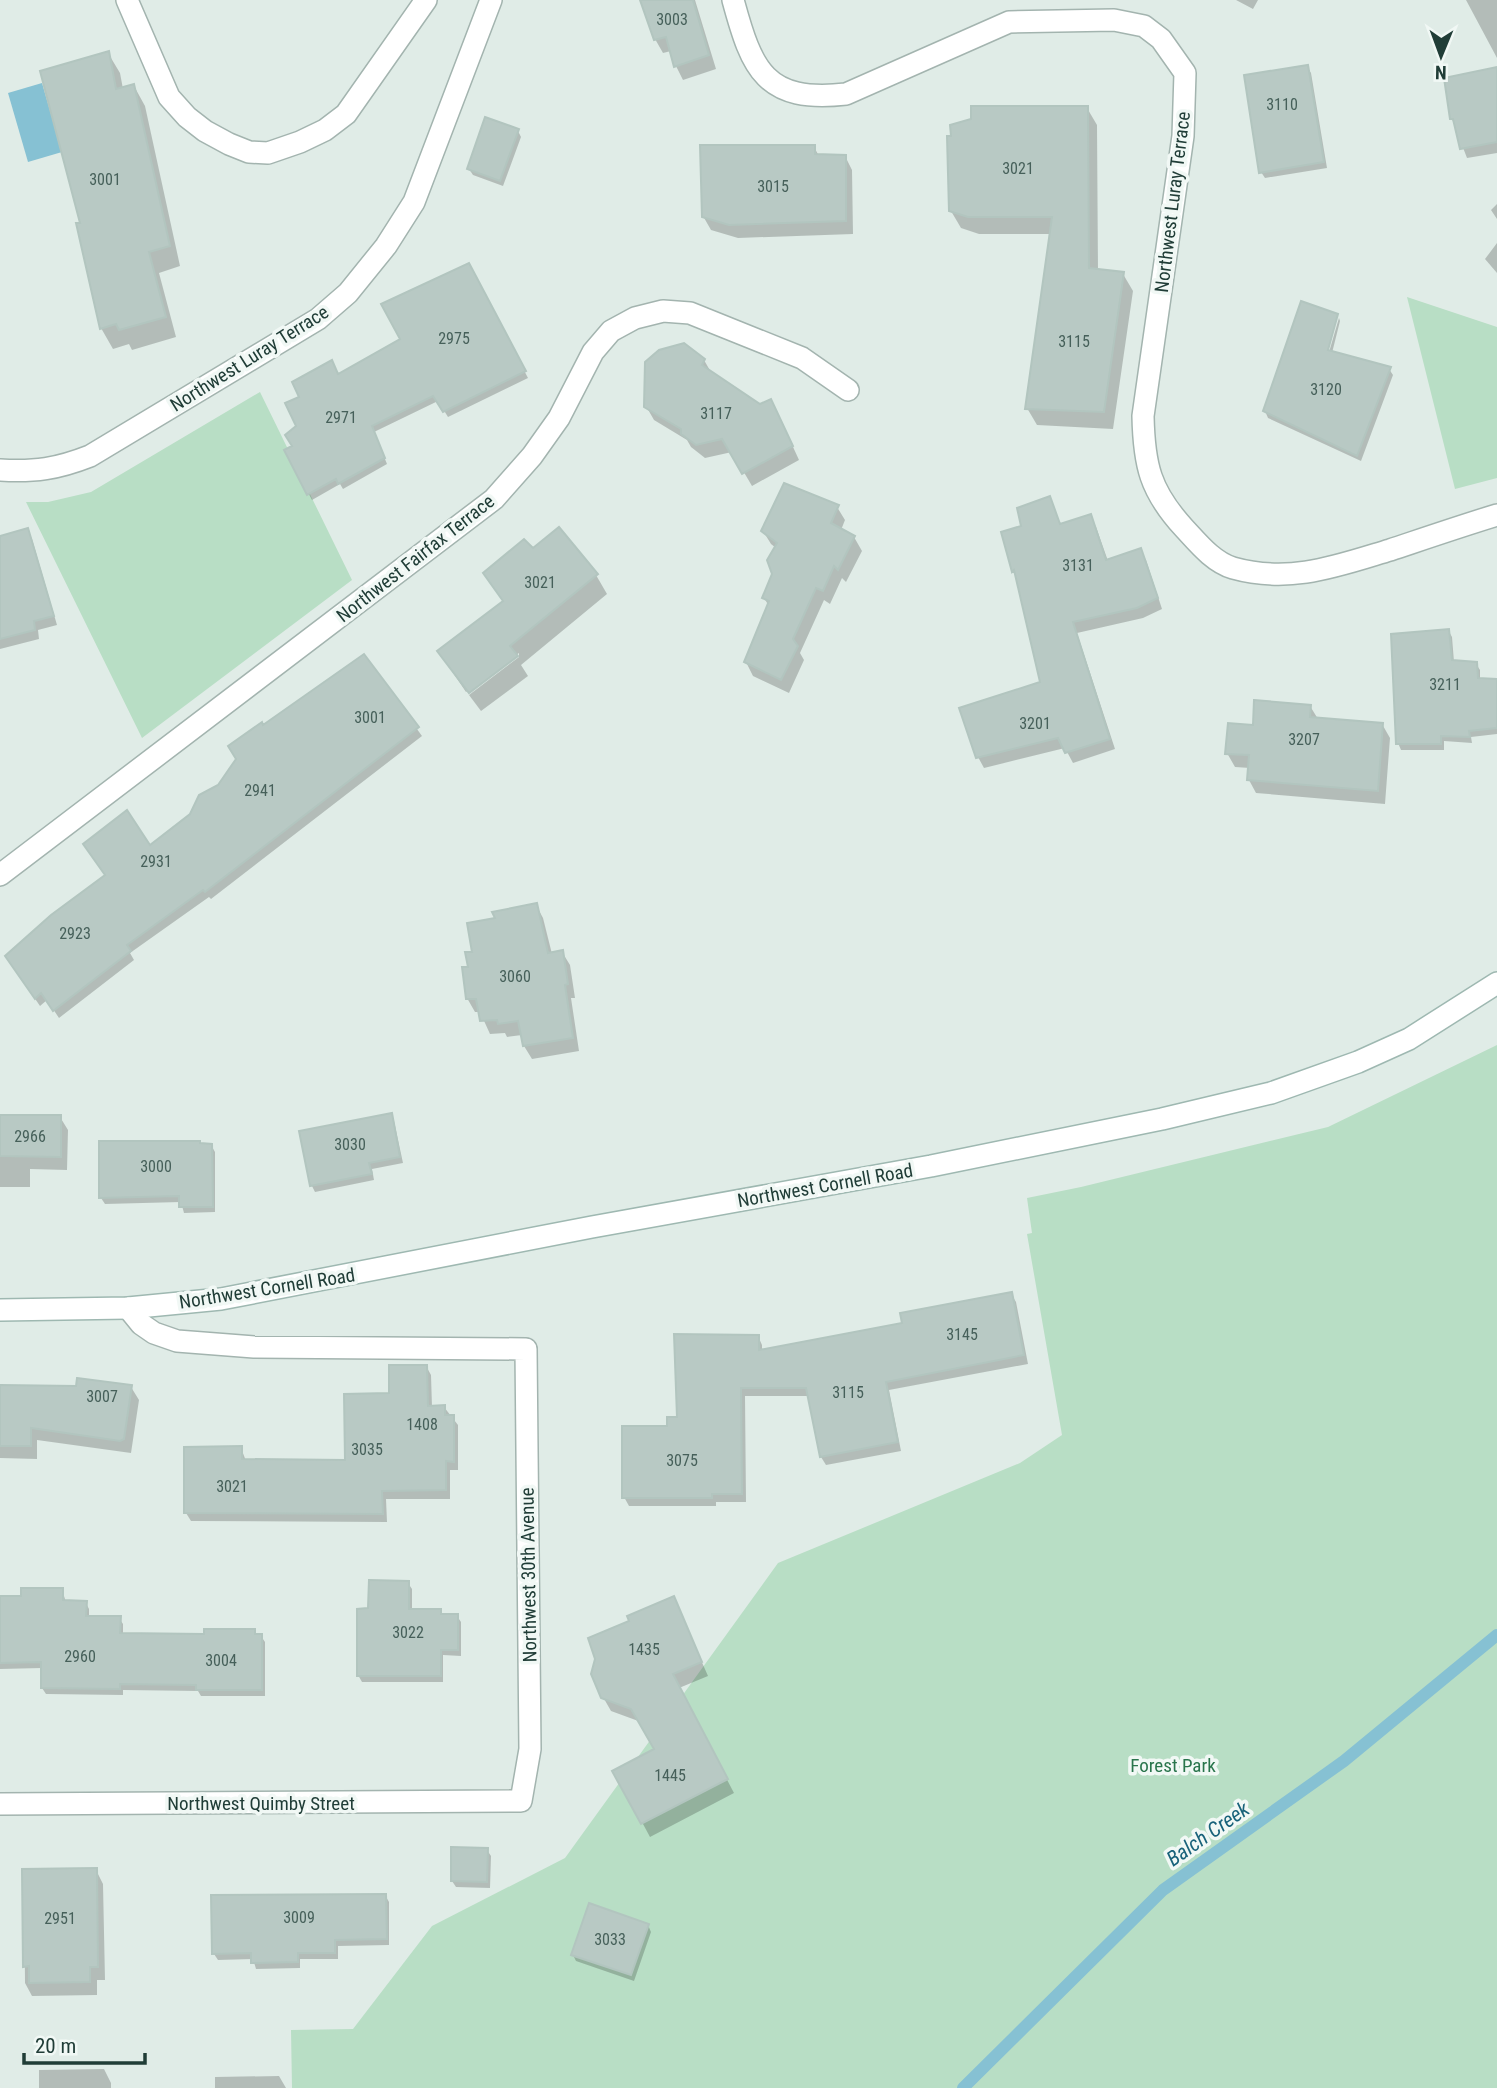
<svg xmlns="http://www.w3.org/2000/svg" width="1497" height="2088" viewBox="0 0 1497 2088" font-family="'Roboto Condensed',sans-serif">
  <rect width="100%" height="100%" fill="#e0ece7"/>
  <path fill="#b8dec5" d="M1407 297 1497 327V478L1455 489Z
    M260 392 352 580 142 738 26 502H48L91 492Z
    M1497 1045V2088H292L291 2030 353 2029 432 1926 565 1858 778 1563 1020 1463 1062 1435 1027 1234 1032 1233 1027 1198 1081 1187 1328 1127Z"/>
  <path fill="#86c1d3" d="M42 83 62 152 28 162 8 93Z"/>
  <path fill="#0003" d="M641 0H695L716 69 683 80 676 66 671 51 663 53 655 39Z
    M1236 0H1258L1253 9Z
    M1466 0H1497V58Z
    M108 53 120 73 123 89 134 86 145 106 180 266 159 273 176 337 132 350 129 344 113 349 101 328 83 225Z
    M1307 67 1311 73 1327 168 1265 178 1261 172Z
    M1497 69V153L1467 158 1452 119Z
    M1087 108 1097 125 1098 271 1123 274 1133 291 1113 429 1037 425 1027 408 1051 234H979L961 228 951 211Z
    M518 131 521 137 503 186 473 175 469 169Z
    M814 147 819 156H845L852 170 853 234 738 238 711 230 703 216Z
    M1497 204V219L1491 210Z
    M1497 243V273L1485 259Z
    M469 265 528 378 448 417 438 401 374 432 387 464 343 489 340 484 312 500 286 451 294 447 299 427 338 376 403 339Z
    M1337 315 1338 317H1335L1324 358 1327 359 1339 318 1340 321 1332 353 1389 369 1393 375 1361 461 1268 418 1265 411Z
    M704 360 712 374 760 406 778 414 799 460 752 486 732 452 705 458 691 447 687 440 654 420 646 406Z
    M1049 498 1061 525 1090 516 1096 527 1108 561 1140 550 1146 560 1162 609 1143 618 1077 633 1115 749 1073 763 1065 748 984 768 978 757 1042 683 1018 579 1014 571 1003 534 1023 527Z
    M837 507 845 520 841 530 854 537 862 551 846 582 842 578 830 604 824 600 800 653 804 660 789 693 753 676 746 662 769 606 764 598 774 574 776 548 771 544 763 531Z
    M27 530 32 539 57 625 38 630 39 639 0 649V538Z
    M533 550 596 575 607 594 521 665 528 676 481 711 469 695 519 657V653L466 692 439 652 504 603 485 574Z
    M1448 630 1452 637 1454 662 1476 664 1480 670V680L1497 684V734L1471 737 1472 743 1444 741V750H1401L1398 743Z
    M364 656 422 736 211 899 209 897 130 953 134 960 59 1018 47 1000 40 1006 12 965 191 815 219 786Z
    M1310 706 1318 719 1382 724 1390 738 1385 804 1256 793 1249 780 1250 768 1235 767 1227 753Z
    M536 905 543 918 552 954 562 952 570 965 575 998H571L579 1051 532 1059 524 1046 522 1035 507 1037 505 1033 490 1034 480 1012H475L467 998 474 953 498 920Z
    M391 1115 394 1121 403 1163 372 1169 374 1180 315 1192 312 1186 301 1132Z
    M0 1116 60 1117 68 1130 67 1170 30 1169V1187H0Z
    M201 1145H211L215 1152V1212L184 1213 181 1202 105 1204 101 1198Z
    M1011 1294 1016 1302 1028 1364 889 1390 901 1451 826 1465 821 1457 810 1396H745L746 1502H716V1506H629L624 1497 669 1428 758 1336 762 1345V1351L904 1324Z
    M426 1366 431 1375 432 1407H444L458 1425V1470H450V1499H386L387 1522 191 1521 186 1513 241 1448 246 1461 347 1462 391 1395Z
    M0 1387H131L139 1400 131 1453 37 1440V1459L0 1458Z
    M408 1583 412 1589V1611H440L443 1616H457L461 1622V1656L443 1655V1682H362L358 1675 370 1610Z
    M62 1590 66 1602 86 1603 89 1609V1618H119L123 1624V1634L205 1636 254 1631 257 1636H261L265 1642V1696H201L198 1691 123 1690V1695L46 1694 42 1688V1668L0 1669V1598L23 1597Z
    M674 1599 708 1676 679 1688 734 1793 650 1837 615 1772 657 1750 641 1722 611 1711 603 1697 631 1622Z
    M487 1850 491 1856 490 1888 456 1887 452 1881Z
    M96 1870 103 1884 105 1980H97V1995L32 1996 25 1983 24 1871Z
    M385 1895 389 1902V1945L338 1946V1959H300V1968L256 1969 253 1959 218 1960 214 1954Z
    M648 1925 651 1932 634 1981 576 1961 573 1955Z
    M104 2069 111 2083V2088H39V2070Z
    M279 2076 286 2088H215V2077Z"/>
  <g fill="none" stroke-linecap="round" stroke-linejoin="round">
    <path stroke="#86c1d3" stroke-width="12" d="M963 2088 1163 1890 1344 1761 1497 1635"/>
  </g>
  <path fill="#b8c9c4" stroke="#b2c5bf" stroke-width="2" d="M640 0H693L709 55 674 67 666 37 654 40Z
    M109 51 116 89 134 84 170 246 149 252 166 317 119 330 116 324 100 329 76 223H80L40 71Z
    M1308 65 1324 162 1259 173 1244 75Z
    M1497 67V142L1460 149 1453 119H1450L1444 78Z
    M971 106H1088L1089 268 1124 272 1104 412 1025 409 1052 217H968L949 211 947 136H951L950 125 971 119Z
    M485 117 519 129 500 181 467 169Z
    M700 145H815V154L846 155V221L729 225 702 217Z
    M469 263 526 371 443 412 433 396 372 426 385 458 338 484 336 479 307 495 284 450 292 446 285 435 296 426 285 403 299 397 292 382 332 360 338 374 400 339 381 304Z
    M1301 301 1338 314 1328 350 1391 367 1357 456 1263 411Z
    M684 343 705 359 702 365 760 404 771 399 793 446 742 474 722 439 696 445 681 434V429L644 407 645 362 659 350Z
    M784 483 839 505 831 523 855 536 838 570 834 566 823 591 816 588 793 639 798 646 781 680 744 662 769 601 762 598 772 574 767 560 777 543 761 531Z
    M1050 496 1060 524 1091 514 1106 560 1141 548 1158 598 1137 608 1073 622 1110 739 1065 753 1058 738 976 758 959 708 1040 682 1014 570 1012 572 1001 532 1021 526 1017 508Z
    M559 527 598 574 510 646 518 656 469 693 437 651 503 601 483 573 524 539 533 548Z
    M28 528 54 616 34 621 35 630 0 639V536Z
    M1449 629 1452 660 1477 662 1478 678 1497 679V728L1469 731 1470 737 1441 736V744H1396L1391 634Z
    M364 654 419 727 205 892 203 890 127 945 131 951 53 1011 41 993 35 999 5 956 51 915 105 875 83 844 127 810 150 845 190 814 199 795 218 785 236 759 228 746 262 722 263 725Z
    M1254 700 1311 705 1310 717 1383 723 1378 791 1247 780 1249 755 1225 754 1228 723 1253 725Z
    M537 903 548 953 563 950 568 984 565 985 573 1038 523 1046 518 1021 498 1024 497 1020 480 1021 476 999H466L462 967H468L465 952H472L467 923 495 918 492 912Z
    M392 1113 400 1157 369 1163 372 1174 310 1186 299 1131Z
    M0 1115H61V1157L0 1156Z
    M99 1141H200V1143L212 1144 213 1207H179V1196L99 1198Z
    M1012 1292 1024 1355 886 1382 898 1442 820 1457 806 1388H741L742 1494H712V1498H622V1426H667V1417H677L674 1334 759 1335V1350L902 1323 900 1313Z
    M389 1365H427L428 1406 445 1405V1415H454V1462L446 1461V1490L382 1491 383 1514 184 1513V1447L242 1446V1459L345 1460 344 1394 389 1393Z
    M77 1378 132 1385 124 1439 120 1441 31 1428V1446H0V1385L76 1386Z
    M369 1580 409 1581V1609H441V1614H458V1650H441V1676H357V1609L368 1608Z
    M21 1588H63V1600L87 1601 86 1616H121L120 1633 204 1634V1629H255V1634H262V1690H196V1685L120 1684V1689L41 1688V1662L0 1663V1596H21Z
    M674 1596 702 1662 673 1674 728 1779 641 1824 612 1771 654 1749 631 1709 601 1698 591 1674 595 1659 588 1638 629 1621 627 1616Z
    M451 1847 488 1848 487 1882 451 1881Z
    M97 1868 98 1967H90V1982L29 1983V1966L23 1967 22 1869Z
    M386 1894 387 1939 335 1940V1953H298V1962L251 1963V1953L212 1954 211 1895Z
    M589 1903 649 1924 631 1975 571 1955Z"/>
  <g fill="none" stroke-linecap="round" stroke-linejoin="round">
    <g stroke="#a3b4af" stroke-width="24">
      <path id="street" d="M127 0 169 97 187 117 205 131 229 144 249 152 268 153 300 142 325 130 346 114 426 0
        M733 0C752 70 765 103 846 94L1009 22 1114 20 1144 26 1161 39 1185 73 1183 136 1143 416C1144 465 1150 491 1184 528 1198 543 1213 562 1233 568 1290 584 1337 566 1390 550 1426 538 1461 526 1497 515
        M0 470C35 472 57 469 90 456L318 319 348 293 386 246 414 202 491 0
        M0 875 494 499 532 456 559 418 593 352 611 331 635 318 663 311 690 313 802 358 848 390
        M0 1804 521 1801 530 1749 526 1349 254 1347 177 1341 154 1333 141 1324 128 1308"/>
    </g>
    <g stroke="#9eb8b1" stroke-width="24">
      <path id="secondary" d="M0 1310 128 1308 221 1299 592 1227 931 1166 1162 1119 1271 1093 1358 1062 1409 1039 1497 983"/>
    </g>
    <use href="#street" stroke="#fff" stroke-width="21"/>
    <use href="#secondary" stroke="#fff" stroke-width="21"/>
  </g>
  <g text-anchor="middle" stroke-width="7" stroke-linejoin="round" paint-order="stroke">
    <g font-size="16" fill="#46605a">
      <text x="672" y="25">3003</text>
      <text x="1282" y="110">3110</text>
      <text x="1018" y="174">3021</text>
      <text x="105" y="185">3001</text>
      <text x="773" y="192">3015</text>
      <text x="454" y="344">2975</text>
      <text x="1074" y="347">3115</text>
      <text x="1326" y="395">3120</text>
      <text x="716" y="419">3117</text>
      <text x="341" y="423">2971</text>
      <text x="1078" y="571">3131</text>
      <text x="540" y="588">3021</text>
      <text x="1445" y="690">3211</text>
      <text x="370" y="723">3001</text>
      <text x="1035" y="729">3201</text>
      <text x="1304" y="745">3207</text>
      <text x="260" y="796">2941</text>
      <text x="156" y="867">2931</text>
      <text x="75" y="939">2923</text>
      <text x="515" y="982">3060</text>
      <text x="30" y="1142">2966</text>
      <text x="350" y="1150">3030</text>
      <text x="156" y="1172">3000</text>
      <text x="962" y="1340">3145</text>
      <text x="848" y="1398">3115</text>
      <text x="102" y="1402">3007</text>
      <text x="422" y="1430">1408</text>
      <text x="367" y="1455">3035</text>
      <text x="682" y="1466">3075</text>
      <text x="232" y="1492">3021</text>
      <text x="408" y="1638">3022</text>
      <text x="644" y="1655">1435</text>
      <text x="80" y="1662">2960</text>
      <text x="221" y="1666">3004</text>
      <text x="670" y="1781">1445</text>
      <text x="299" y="1923">3009</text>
      <text x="60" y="1924">2951</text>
      <text x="610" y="1945">3033</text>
    </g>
    <g font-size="19" fill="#203d37" stroke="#f1f8f5">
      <text transform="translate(1172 202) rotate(-83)" y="7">Northwest Luray Terrace</text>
      <text transform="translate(249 358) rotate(-32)" y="7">Northwest Luray Terrace</text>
      <text transform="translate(415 558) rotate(-38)" y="7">Northwest Fairfax Terrace</text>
      <text transform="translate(825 1185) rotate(-10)" y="7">Northwest Cornell Road</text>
      <text transform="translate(267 1288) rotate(-9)" y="7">Northwest Cornell Road</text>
      <text transform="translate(528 1575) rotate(-91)" y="7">Northwest 30th Avenue</text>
      <text x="261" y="1810">Northwest Quimby Street</text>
    </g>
    <g font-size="19" fill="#29754c" stroke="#f1f8f5">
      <text x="1173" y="1772">Forest Park</text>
    </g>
    <g font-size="21" font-style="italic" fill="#18627a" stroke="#f1f8f5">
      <text transform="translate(1208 1834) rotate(-35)" y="7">Balch Creek</text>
    </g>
  </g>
  <g transform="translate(1441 56) rotate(181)" stroke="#f1f8f5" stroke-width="5" paint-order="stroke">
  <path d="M0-5L12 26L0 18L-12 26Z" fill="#203d37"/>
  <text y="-10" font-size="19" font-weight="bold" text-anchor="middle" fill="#203d37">N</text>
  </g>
  <path d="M24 2053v10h121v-10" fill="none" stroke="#203d37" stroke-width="3.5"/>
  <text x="35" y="2053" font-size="21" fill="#203d37" stroke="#f1f8f5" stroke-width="5" paint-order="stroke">20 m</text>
</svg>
